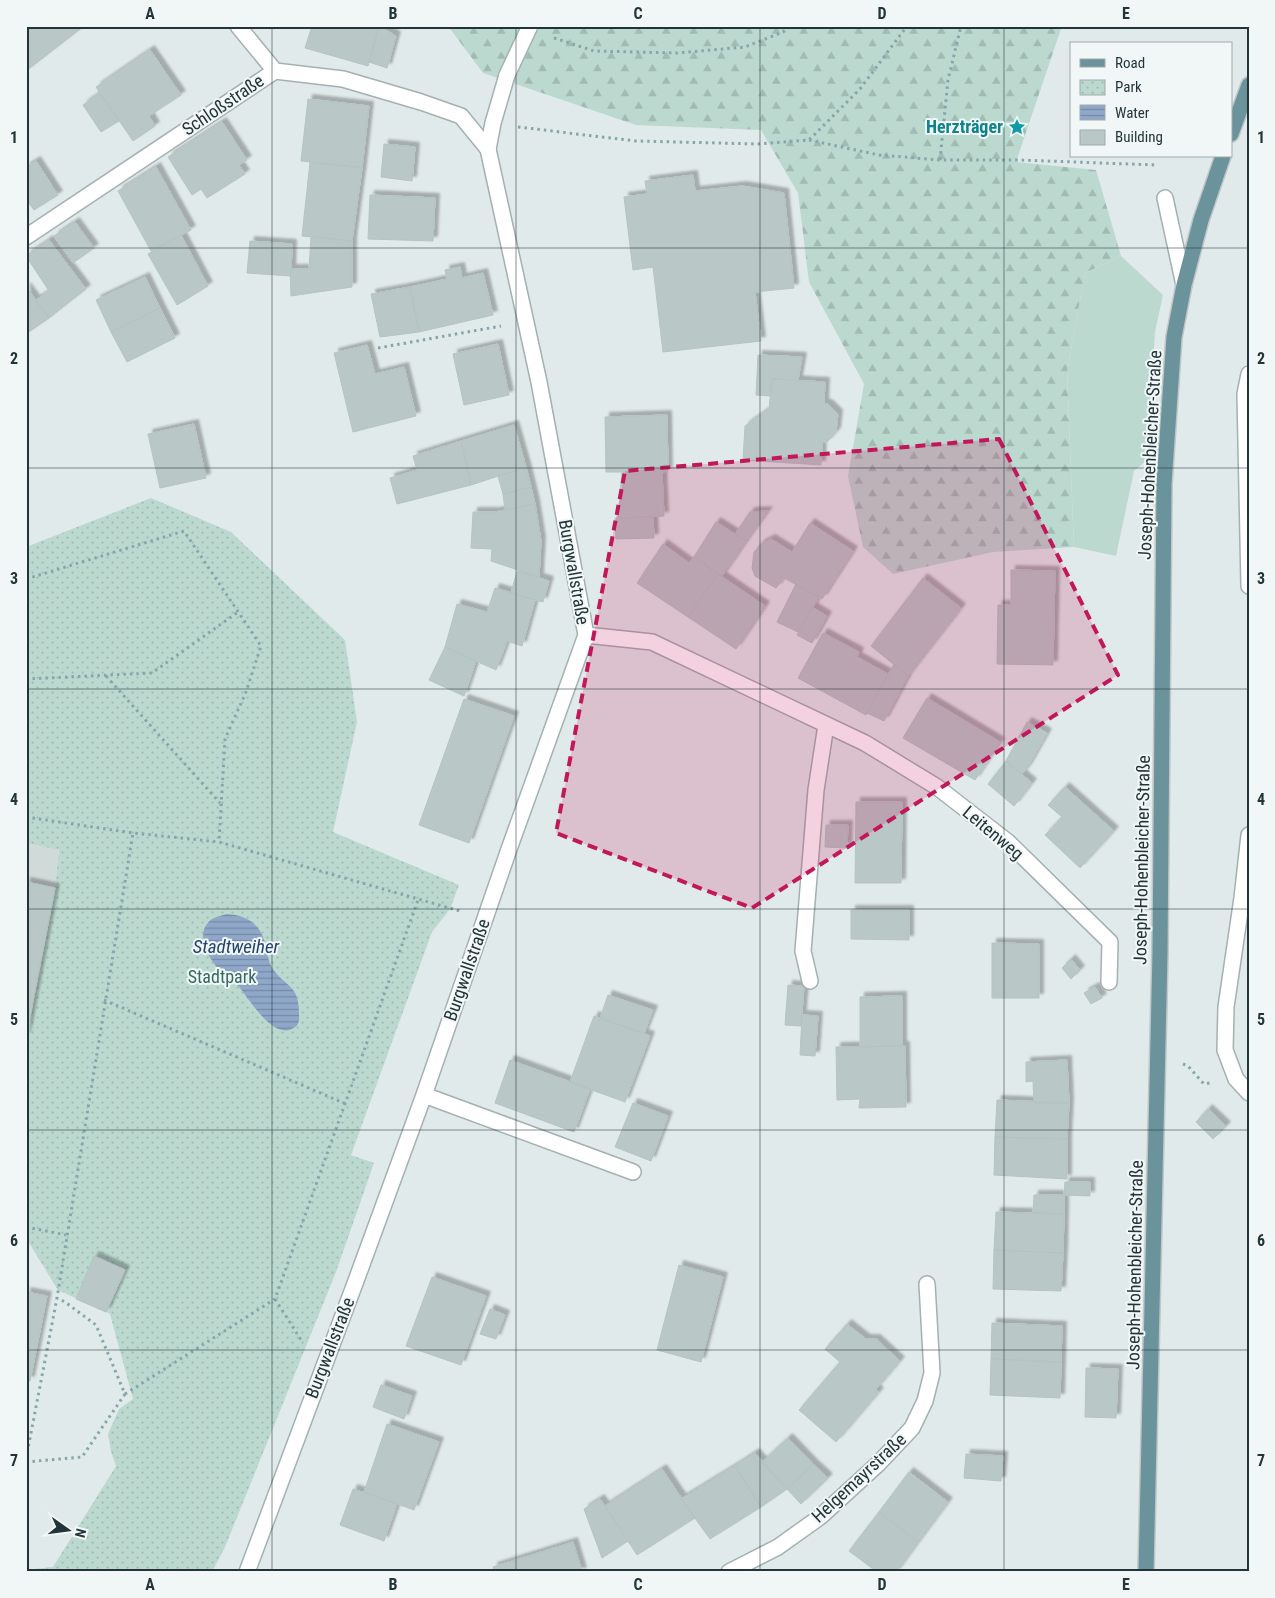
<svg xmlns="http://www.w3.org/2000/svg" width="1275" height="1598" viewBox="0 0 1275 1598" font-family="'Roboto Condensed',sans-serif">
  <defs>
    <pattern id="forest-firs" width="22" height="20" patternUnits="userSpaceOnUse" patternTransform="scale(1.25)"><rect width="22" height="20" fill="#bcd9d0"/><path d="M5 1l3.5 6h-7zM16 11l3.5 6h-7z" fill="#a1bbb3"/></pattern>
    <pattern id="park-dots" width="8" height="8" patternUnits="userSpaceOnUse" patternTransform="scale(1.25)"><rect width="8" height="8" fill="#bcd9d0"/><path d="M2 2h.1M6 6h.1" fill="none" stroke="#a1bbb3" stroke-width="1.8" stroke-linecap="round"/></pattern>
    <pattern id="water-rules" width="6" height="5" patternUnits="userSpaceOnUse" patternTransform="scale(1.25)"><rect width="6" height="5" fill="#8fa8c9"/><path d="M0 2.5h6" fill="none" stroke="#748aa4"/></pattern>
    <filter id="shadow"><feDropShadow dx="4.5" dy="-4.5" stdDeviation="1" flood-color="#0004"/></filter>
  </defs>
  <rect width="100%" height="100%" fill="#e1eaea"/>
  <path fill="#d0dad9" d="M26 843 59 850 55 888 26 1038Z"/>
  <path fill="#bcd9d0" d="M1121 256 1163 295 1155 332 1147 460 1134 471 1116 556 1074 547 1067 372 1085 273Z"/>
  <path fill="url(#forest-firs)" d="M448 26H1062L1016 162 1096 170 1121 256 1085 273 1067 372 1074 547 993 552 893 574 863 547 848 476 864 384 809 282 798 193 761 130 636 125 483 73Z"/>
  <path fill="url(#park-dots)" d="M151 498 231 532 345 640 357 722 333 832 459 885 450 909 432 932 351 1155 374 1163 336 1272 225 1547 212 1572H32L34 1569 53 1567 116 1466 111 1452 108 1434 119 1409 133 1399 110 1314 58 1290 26 1238V1038L55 888 59 850 26 843V547Z"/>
  <path fill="url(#water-rules)" d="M227 914C246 915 261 924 265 944 267 952 268 962 273 969 285 987 299 984 299 1013 299 1018 300 1024 295 1027 274 1043 249 998 239 987 232 979 223 974 216 966 206 954 195 931 212 919 216 917 222 915 227 914Z"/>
  <path fill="#bac7c7" stroke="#b4c3c3" filter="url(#shadow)" d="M26 26H84L26 71Z
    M312 26H379L368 66 305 48Z
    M379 26 396 36 387 68 369 62Z
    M150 50 181 95 149 116 155 126 133 141 96 87Z
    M100 93 119 121 101 132 83 105Z
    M308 99 369 106 362 168 301 161Z
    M222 122 247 160 239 165 245 174 207 198 201 189 192 195 168 157Z
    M384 144 415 147 412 181 381 177Z
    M36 161 58 195 34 210 26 199V167Z
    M310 162 362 168 352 241 302 236Z
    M156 167 191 230 151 251 118 191Z
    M693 175 695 191 742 186 784 193 794 288 755 292 761 341 663 352 653 267 633 270 624 197 647 194 645 181Z
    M370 195 435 198 433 241 368 239Z
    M75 222 94 248 73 263 54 236Z
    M181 235 208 286 177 305 148 254Z
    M311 237 352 241V287L291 296 290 269H309Z
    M49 240 86 289 49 318 36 300 49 291 26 256Z
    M250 241 292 244 291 276 247 273Z
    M460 267 462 278 483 273 493 315 419 332 410 287 447 279 445 270Z
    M145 277 160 308 111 332 96 300Z
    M26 287 49 318 26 334Z
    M410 287 419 332 380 337 371 294Z
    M160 308 175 338 127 362 111 332Z
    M498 344 509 395 464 405 453 354Z
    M367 345 375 374 404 367 416 416 353 432 334 353Z
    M758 355 802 357 798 380 772 379 770 396 756 395Z
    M772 379 825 382 824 403 829 405 838 414 836 432 827 442H822L821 465 743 460 745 426 769 409Z
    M667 415 668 471 662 472 664 516 618 518 622 472H606L605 417Z
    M194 424 206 478 160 488 148 434Z
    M514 425 526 467 471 485 461 441Z
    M461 441 471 485 397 504 390 478 417 470 413 456Z
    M526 467 531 487 503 494 498 476Z
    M531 487 535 504 505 510 503 494Z
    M535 504 541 541 539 577 491 561 492 549 471 548 473 512H495Z
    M768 511 746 541 735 534 750 512Z
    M653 517 654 538 616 539 615 518Z
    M716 522 746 541 722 576 694 557Z
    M810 523 853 551 822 599 784 578 776 588 755 576 752 568 754 552 761 544 771 539 792 552Z
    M663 544 689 563 694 557 718 574 688 617 637 583Z
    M1011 570 1055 571 1053 665 997 664 998 605H1011Z
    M517 571 549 581 543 602 511 593Z
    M718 574 765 606 736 649 688 617Z
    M923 578 961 608 908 676 871 646Z
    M796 584 819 597 798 632 777 622Z
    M495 588 535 600 522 646 507 641 496 670 445 647 457 604 487 612Z
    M812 607 827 616 812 643 797 635Z
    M823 633 859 652 857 657 888 674 866 715 798 678Z
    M445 647 476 661 464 696 429 680Z
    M894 664 908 676 884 721 867 713Z
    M927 698 1000 742 975 780 903 738Z
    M464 699 514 716 469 843 419 825Z
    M1027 722 1047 733 1027 768 1022 774 1006 761Z
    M1006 761 1032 783 1014 806 988 784Z
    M1065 787 1114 831 1080 868 1045 835 1062 817 1048 805Z
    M856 802H902L901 883H855Z
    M826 825H848L847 848 825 847Z
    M26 882 55 888 26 1037Z
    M851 910H909V940L851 939Z
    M992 943 1039 944V998H992Z
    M1071 959 1080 970 1071 979 1062 968Z
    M788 985 804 986 801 1026 785 1025Z
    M1095 987 1102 998 1091 1004 1084 993Z
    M608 995 653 1010 644 1033 600 1018Z
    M902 996V1046L860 1047V997Z
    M802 1015 818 1016 815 1056 800 1055Z
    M594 1016 650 1036 625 1102 570 1082Z
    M905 1046 906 1107 859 1108 860 1099 837 1100 836 1047Z
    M510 1060 590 1089 574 1132 495 1103Z
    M1067 1060 1069 1103H1034L1033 1081 1026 1082V1062Z
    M997 1100 1069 1103 1067 1139 995 1137Z
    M633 1103 668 1116 651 1161 615 1147Z
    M1208 1109 1226 1126 1213 1139 1196 1122Z
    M995 1137 1067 1139V1179L994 1175Z
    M1065 1182H1090V1196L1064 1195Z
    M1034 1195H1064V1214L1033 1213Z
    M996 1212 1064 1214 1063 1253 994 1250Z
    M994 1250 1063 1253 1061 1291 993 1289Z
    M94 1256 125 1270 106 1312 76 1299Z
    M679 1265 723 1277 701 1362 657 1350Z
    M432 1277 486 1296 461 1365 406 1346Z
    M26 1292 47 1296 30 1381 26 1380Z
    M490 1309 505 1315 496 1339 480 1334Z
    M992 1323 1062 1326 1061 1362 991 1359Z
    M847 1324 866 1339H876L900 1361 876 1389 879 1392 836 1442 799 1410 840 1362 825 1349Z
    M991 1359 1061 1362 1060 1398 990 1395Z
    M1086 1368 1118 1369 1116 1418 1085 1417Z
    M381 1385 412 1396 404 1419 373 1407Z
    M387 1424 439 1442 414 1510 364 1492Z
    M788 1438 813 1464 787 1489 762 1462Z
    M755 1453 787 1489 761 1507 735 1466Z
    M966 1454 1003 1456 1001 1481 964 1478Z
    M813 1464 828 1478 801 1504 787 1489Z
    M735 1466 761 1507 710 1539 681 1499Z
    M662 1469 695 1518 637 1555 605 1506Z
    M909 1472 948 1502 918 1542 879 1512Z
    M353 1489 397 1504 384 1541 340 1525Z
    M600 1499 628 1541 602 1558 584 1509Z
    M879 1512 918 1542 896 1572H877L849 1551Z
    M573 1542 582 1572H494L493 1567Z"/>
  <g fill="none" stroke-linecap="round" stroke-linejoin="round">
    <g stroke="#a4b0b1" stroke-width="18">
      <path id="service" d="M488 149 493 123 507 75
        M1165 198 1184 285"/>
    </g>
    <g stroke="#a4b0b1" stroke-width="18">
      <path id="minor" d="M238 26 275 71
        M26 237 275 71 343 79 421 102 461 116 488 149 539 382 586 635 508 852 424 1095 357 1278 247 1572
        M1249 374 1245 394 1249 586
        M586 635 652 642 865 743 937 787 1008 842 1110 942 1109 982
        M1249 835 1242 898 1226 1007 1225 1050 1236 1079 1249 1093
        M810 981 803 951 816 790 826 725
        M424 1095 633 1172
        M729 1572 778 1547 820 1517 878 1464 912 1428 925 1401 932 1373 927 1284"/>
    </g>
    <g stroke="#c1c6c8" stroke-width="18">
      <path id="primary" d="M1231 134 1249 85
        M1146 1572 1160 953 1164 484 1174 337 1184 285 1201 220 1223 156"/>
    </g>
    <path stroke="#85a6aa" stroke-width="3" stroke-dasharray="2.5 4" stroke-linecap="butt" d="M554 38 594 51 677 53 745 47 783 32 790 26
      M518 127 636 141 758 144 809 140 860 89 907 26
      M809 140 879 155 940 160H1019L1157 165
      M940 160 948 80 961 26
      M378 348 501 326
      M26 579 184 531 261 646 246 692 225 739 219 842
      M106 676 220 803
      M26 679 152 673 238 612
      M26 817 133 833 219 842 460 911
      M104 1000 346 1104
      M1183 1064 1188 1066 1204 1084 1210 1083
      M26 1227 66 1235
      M275 1299 303 1343
      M125 1394 275 1299 418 900
      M26 1459 57 1298
      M26 1462 82 1457 125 1394 96 1325 65 1302 57 1298 133 833"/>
    <use href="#service" stroke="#fff" stroke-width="15"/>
    <use href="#minor" stroke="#fff" stroke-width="15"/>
    <use href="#primary" stroke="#6b939b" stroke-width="15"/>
    <g stroke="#a4b0b1" stroke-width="18" stroke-linecap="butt">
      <path id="service-bridge" d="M507 75 530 26"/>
    </g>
    <use href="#service-bridge" stroke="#fff" stroke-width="15"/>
  </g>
  <path fill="#c2185b" fill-opacity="0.2" stroke="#c2185b" stroke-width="4" stroke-dasharray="10 6" stroke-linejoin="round" d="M999 439 1118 675 752 908 556 833 625 471Z"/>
  <path fill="none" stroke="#233539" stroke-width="1" stroke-opacity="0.55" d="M272 26V1572M516 26V1572M760 26V1572M1004 26V1572M26 248H1249M26 468H1249M26 689H1249M26 909H1249M26 1130H1249M26 1350H1249"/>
  <defs>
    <g id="sight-bare" transform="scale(1.35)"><path d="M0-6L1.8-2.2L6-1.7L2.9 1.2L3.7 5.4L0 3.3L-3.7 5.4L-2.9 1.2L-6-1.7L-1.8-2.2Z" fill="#0f9aa8" stroke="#f1f7f6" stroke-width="2.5" paint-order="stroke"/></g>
  </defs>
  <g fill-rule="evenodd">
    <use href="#sight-bare" x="1017" y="127"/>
  </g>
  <g text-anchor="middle" stroke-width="4" stroke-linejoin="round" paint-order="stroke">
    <g font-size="18" fill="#233539" stroke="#f1f7f6">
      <text transform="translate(223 105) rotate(-34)" y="6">Schloßstraße</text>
      <text transform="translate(1150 455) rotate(-87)" y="6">Joseph-Hohenbleicher-Straße</text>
      <text transform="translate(574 572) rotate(80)" y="6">Burgwallstraße</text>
      <text transform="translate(993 833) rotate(40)" y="6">Leitenweg</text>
      <text transform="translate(1142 860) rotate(-89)" y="6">Joseph-Hohenbleicher-Straße</text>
      <text transform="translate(467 970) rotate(-71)" y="6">Burgwallstraße</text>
      <text transform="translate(1135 1265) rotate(-89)" y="6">Joseph-Hohenbleicher-Straße</text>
      <text transform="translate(330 1348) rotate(-69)" y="6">Burgwallstraße</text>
      <text transform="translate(859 1478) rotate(-43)" y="6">Helgemayrstraße</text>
    </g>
    <g font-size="18" font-weight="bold" fill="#0d838f" stroke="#f1f7f6" text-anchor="end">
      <text x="1003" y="133">Herzträger</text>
    </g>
    <g font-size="18" fill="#326b60" stroke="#f1f7f6">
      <text x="222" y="983">Stadtpark</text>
    </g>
    <g font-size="19" font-style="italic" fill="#24436e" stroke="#f1f7f6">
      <text x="236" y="953">Stadtweiher</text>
    </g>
  </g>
  <rect width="1275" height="1598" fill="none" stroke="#f1f7f6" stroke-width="55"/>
  <rect x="1070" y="42" width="162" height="115" fill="#f1f7f6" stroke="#9fa9aa"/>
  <rect x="1080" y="59" width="25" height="8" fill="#6b939b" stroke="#9fa9aa"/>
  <text x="1115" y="68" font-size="15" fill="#233539">Road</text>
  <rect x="1080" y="80" width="25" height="15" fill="url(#park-dots)" stroke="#9fa9aa"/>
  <text x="1115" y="92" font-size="15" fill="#233539">Park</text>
  <rect x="1080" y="105" width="25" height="15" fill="url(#water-rules)" stroke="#9fa9aa"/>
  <text x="1115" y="118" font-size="15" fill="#233539">Water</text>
  <rect x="1080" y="130" width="25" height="15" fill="#bac7c7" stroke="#9fa9aa"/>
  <text x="1115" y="142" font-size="15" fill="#233539">Building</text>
  <g transform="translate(68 1530) rotate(104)" stroke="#f1f7f6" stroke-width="4" paint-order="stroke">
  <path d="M0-4L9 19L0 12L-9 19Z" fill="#233539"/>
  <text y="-8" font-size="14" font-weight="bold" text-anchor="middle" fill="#233539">N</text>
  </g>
  <rect x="28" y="28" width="1220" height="1542" fill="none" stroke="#233539" stroke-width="2"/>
  <g font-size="16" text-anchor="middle" font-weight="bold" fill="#233539">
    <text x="150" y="19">A</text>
    <text x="393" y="19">B</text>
    <text x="638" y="19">C</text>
    <text x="882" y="19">D</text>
    <text x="1126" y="19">E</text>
    <text x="14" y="143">1</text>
    <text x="1261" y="143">1</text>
    <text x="14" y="364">2</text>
    <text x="1261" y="364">2</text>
    <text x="14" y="584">3</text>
    <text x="1261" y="584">3</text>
    <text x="14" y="805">4</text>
    <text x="1261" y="805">4</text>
    <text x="14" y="1025">5</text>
    <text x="1261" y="1025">5</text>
    <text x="14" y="1246">6</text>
    <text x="1261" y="1246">6</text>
    <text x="14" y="1466">7</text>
    <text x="1261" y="1466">7</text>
    <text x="150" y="1590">A</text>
    <text x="393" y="1590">B</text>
    <text x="638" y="1590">C</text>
    <text x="882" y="1590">D</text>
    <text x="1126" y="1590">E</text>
  </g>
</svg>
